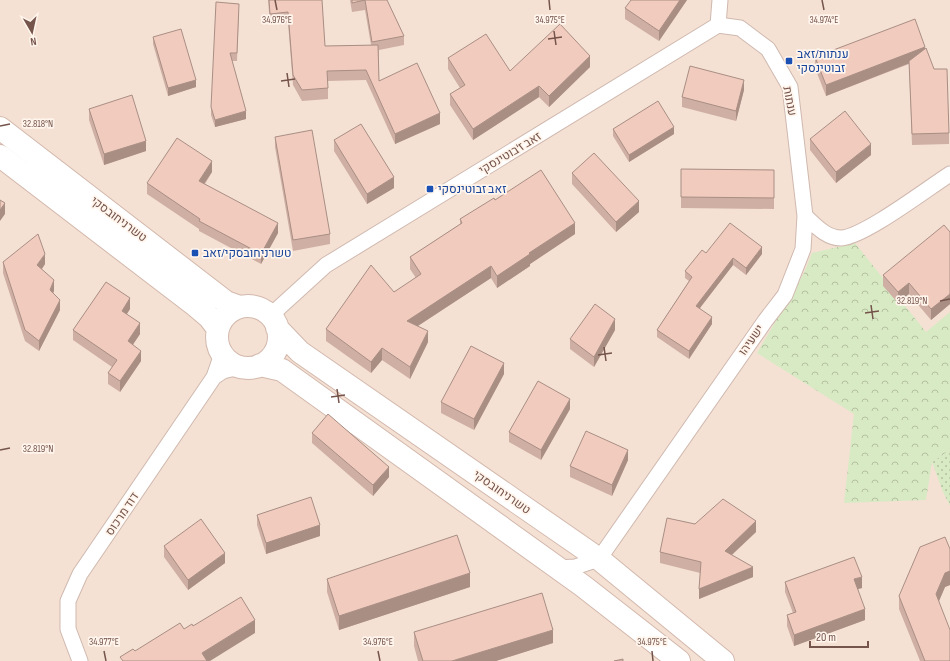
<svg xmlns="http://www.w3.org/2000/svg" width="950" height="661" viewBox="0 0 950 661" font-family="'Sofia Sans Condensed',Heebo,sans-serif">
  <defs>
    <pattern id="grass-dots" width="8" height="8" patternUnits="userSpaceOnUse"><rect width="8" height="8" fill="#d8eac4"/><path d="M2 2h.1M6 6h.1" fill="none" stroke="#b4c0a1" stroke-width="1.8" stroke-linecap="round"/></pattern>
    <pattern id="forest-crowns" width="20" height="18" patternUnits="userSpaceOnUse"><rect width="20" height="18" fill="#d8eac4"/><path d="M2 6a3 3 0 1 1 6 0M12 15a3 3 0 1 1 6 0" fill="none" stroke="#b4c0a1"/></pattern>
  </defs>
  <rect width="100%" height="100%" fill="#fcf0e6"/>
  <path fill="#f4e1d4" d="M0 0H950V661H0Z"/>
  <path fill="url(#grass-dots)" d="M950 450V506L943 492 932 462Z"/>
  <path fill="url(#forest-crowns)" d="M855 243 926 332 950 312V450L932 462 926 500 844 503 854 414 757 353 804 273 812 253Z"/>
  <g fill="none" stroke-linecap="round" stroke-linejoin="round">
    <g stroke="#d0b9af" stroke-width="17">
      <path id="street" d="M718 25 720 0
        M805 216C815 225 826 238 841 238 864 237 928 188 950 174
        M270 316 326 265 718 25
        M214 377 223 371 239 367
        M557 568 575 567 599 559 765 321 785 295 803 249 805 216 790 87 768 49 740 28 718 25
        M80 661 68 629V601L80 574 214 377 222 354"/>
    </g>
    <g stroke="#d3b8ac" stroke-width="24">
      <path id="secondary" d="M0 128 226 302 240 307
        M0 156 196 306 209 317 218 329
        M217 337a31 31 0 1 1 62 0a31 31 0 1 1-62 0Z
        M277 328 300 352 599 559 723 661
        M260 365 282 370 583 586 679 661"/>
    </g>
    <use href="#street" stroke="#fff" stroke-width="15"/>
    <use href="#secondary" stroke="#fff" stroke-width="22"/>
  </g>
  <path fill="#cfafa3" d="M268 0H322L325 46 371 45 365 10 352 12 350 0H387L404 36V45L379 50V81L440 124 395 144 366 80 328 81V99L302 101 293 85 288 23 270 24Z
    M687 0 659 41 625 19V8Z
    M239 11 237 61H232L246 119 215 127 211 115V107Z
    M153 37 196 87 168 96 153 44Z
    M925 48 949 133V144L912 145 909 64 826 96 815 68V57Z
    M448 58 510 71 590 67 549 107 539 97 473 140 450 105V94L460 88 448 69Z
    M744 90 736 121 682 107V97Z
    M89 109 146 151 104 165 89 120Z
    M613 129 674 134 629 162 613 136Z
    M275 137 330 234V244L293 251 275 147Z
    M810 139 871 155 836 183 810 150Z
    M334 140 394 188 367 204 334 151Z
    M681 169 774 170V209L681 208Z
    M212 172 205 184 278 233 261 264 199 231V229L147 194V183Z
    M572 173 639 212 616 232 572 184Z
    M495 200 575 234 530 264V266L497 288 491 278 418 326 428 342 410 379 382 360 371 373 326 341V329L394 292 416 278 410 269V257L460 224V219Z
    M950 232V304L931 320 909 294 898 303 883 286V275Z
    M706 253 762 254 746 275 733 265 700 308 712 324 689 359 657 337V330L689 281 685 278V271Z
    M3 262 45 264 42 269 54 291 53 293 60 310 39 351 25 341 3 273Z
    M130 309 127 314 140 334 133 344 141 361 120 392 108 384V373L112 367 73 340V330Z
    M615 330 594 367 570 349V339Z
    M504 374 474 430 441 413V402Z
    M570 409 541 460 509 442V432Z
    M312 433 389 477 373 496 312 443Z
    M628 460 612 496 570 477V466Z
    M257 515 320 536 266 554 257 525Z
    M695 524 756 532 732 555 753 577 699 599 700 573 660 563V552Z
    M164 546 225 563 188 590 164 557Z
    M950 549V585L945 587 939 601 950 661H920L899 609V596Z
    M327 579 470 587 339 630 327 592Z
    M785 582 862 588 858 589 865 620 794 646 787 626V615L793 613 785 592Z
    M414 632 553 643 496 661H418L414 646Z"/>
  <path fill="#a98e84" d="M680 0H687L659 41V31Z
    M925 47V57L826 96V85Z
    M590 56V67L549 107V96Z
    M196 80V87L168 96V88Z
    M744 80V90L736 121V111Z
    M539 86V97L473 140V129Z
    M246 111V119L215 127V120Z
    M440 113V124L395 144V134Z
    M674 127V134L629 162V155Z
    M146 141V151L104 165V154Z
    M871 144V155L836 183V172Z
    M212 161V172L199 191V181Z
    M394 177V188L367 204V194Z
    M639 201V212L616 232V222Z
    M5 203V214L0 221V210Z
    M278 223V233L261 264V254Z
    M575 223V234L530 264V266L497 288V276L529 253Z
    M762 247V254L746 275V268Z
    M45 254V264L37 276V265Z
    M733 258V265L696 313V306Z
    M491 266V278L407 333V321Z
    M54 280V291L50 300V290Z
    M909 283V294L898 303V292Z
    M950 294V304L931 320V309Z
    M130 298V309L122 321V311Z
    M60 300V310L39 351V341Z
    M712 317V324L689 359V351Z
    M615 319V330L594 367V357Z
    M140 323V334L128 352V341Z
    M428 331V342L410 379V367Z
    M382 348V360L371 373V362Z
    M141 351V361L120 392V381Z
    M504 363V374L474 430V419Z
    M570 399V409L541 460V450Z
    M628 450V460L612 496V485Z
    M389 467V477L373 496V485Z
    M756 521V532L725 561V551Z
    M320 525V536L266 554V543Z
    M225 553V563L188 590V580Z
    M753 567V577L699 599V589Z
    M950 571V585L945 587 936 608V594L945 573Z
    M470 573V587L339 630V616Z
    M862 577V588L854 590V579Z
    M865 609V620L794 646V635Z
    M255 620V633L210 661H202V653Z
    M553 630V643L496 661H452Z"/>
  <path fill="#f1cbbd" stroke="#a98e84" d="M269 0H322L325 46 378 45 379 81 417 63 440 113 395 134 366 70 327 71 328 88 302 90 293 75 288 12 270 14Z
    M352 0H387L404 36 372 42 365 0 352 3Z
    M631 0H680L659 31 625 8Z
    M216 2 239 4 237 53H230L246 111 215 120 211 107Z
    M915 19 925 47 826 85 815 57Z
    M560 24 590 56 549 96 539 86 473 129 450 94 465 85 448 58 486 34 510 71Z
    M181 29 196 80 168 88 153 37Z
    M926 48 934 69H947L949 133 912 134 909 61Z
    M690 66 744 80 736 111 682 97Z
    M132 95 146 141 104 154 89 109Z
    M658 101 674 127 629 155 613 129Z
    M845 111 871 144 836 172 810 139Z
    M361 124 394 177 367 194 334 140Z
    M312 130 330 234 293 240 275 137Z
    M177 138 212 161 199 181 278 223 261 254 199 221 200 219 147 183Z
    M594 153 639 201 616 222 572 173Z
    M681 169 774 170V198L681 197Z
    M541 170 575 223 529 253 530 254 497 276 491 266 407 321 428 331 410 367 382 348 371 362 326 329 371 265 394 292 421 274 410 257 462 223 460 219 494 198 495 200Z
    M0 200 5 203 0 210Z
    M730 223 762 247 746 268 733 258 696 306 712 317 689 351 657 330 692 277 685 271 702 250 706 253Z
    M944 225 950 232V294L931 309 909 283 898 292 883 275Z
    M38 234 45 254 37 265 54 280 50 290 60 300 39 341 25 330 3 262Z
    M106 282 130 298 122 311 140 323 128 341 141 351 120 381 108 373 117 360 73 330Z
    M595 304 615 319 594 357 570 339Z
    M471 346 504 363 474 419 441 402Z
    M538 381 570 399 541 450 509 432Z
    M328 414 389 467 373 485 312 433Z
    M586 431 628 450 612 485 570 466Z
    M311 497 320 525 266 543 257 515Z
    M723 499 756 521 725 551 753 567 699 589 701 562 660 552 667 518 695 524Z
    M201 519 225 553 188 580 164 546Z
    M457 535 470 573 339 616 327 579Z
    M945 537 950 549V571L945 573 936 594 950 630V661H925L899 596 920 547Z
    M854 557 862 577 854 579 865 609 794 635 787 615 796 612 785 582Z
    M542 593 553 630 452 661H423L414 632Z
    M241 597 255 620 202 653 207 661H123L120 657 133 649 135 651 180 623 184 629 192 624 193 626Z
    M623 659V661H614Z"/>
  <path fill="none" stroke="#75544b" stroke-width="1.5" d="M275 0 277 10M549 0 550 10M822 0 824 10M554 31 556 45M548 39 562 37M287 73 289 87M281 81 295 79M0 126 10 124M940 301 950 299M871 305 873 319M865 313 879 311M604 347 606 361M598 355 612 353M337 389 339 403M331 397 345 395M0 450 10 448M104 651 106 661M378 651 380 661M652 651 653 661"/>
  <g fill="#1a4fb4" stroke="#fff5ec" stroke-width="1.5">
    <rect x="785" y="57" width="8" height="8" rx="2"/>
    <rect x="426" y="185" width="8" height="8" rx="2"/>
    <rect x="191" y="249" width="8" height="8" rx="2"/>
  </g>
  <g text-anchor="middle" stroke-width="3.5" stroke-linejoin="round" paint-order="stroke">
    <g font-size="12" fill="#164399" stroke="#fff5ec" text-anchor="start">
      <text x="797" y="58">ענתות/זאב<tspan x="797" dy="14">זבוטינסקי</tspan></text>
      <text x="438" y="193">זאב זבוטינסקי</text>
      <text x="203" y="257">טשרניחובסקי/זאב</text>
    </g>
    <g font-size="12" fill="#75544b" stroke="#fff5ec">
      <text transform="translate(790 101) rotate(79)" y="4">ענתות</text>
      <text transform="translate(510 153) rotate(-31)" y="4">זאב ז'בוטינסקי</text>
      <text transform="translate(119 219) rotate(37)" y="4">טשרניחובסקי</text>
      <text transform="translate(751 340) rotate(-55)" y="4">ישעיהו</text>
      <text transform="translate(502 492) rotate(35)" y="4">טשרניחובסקי</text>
      <text transform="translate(122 514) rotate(-56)" y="4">דוד מרכוס</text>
    </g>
  </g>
  <g font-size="10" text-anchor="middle" fill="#75544b" stroke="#fff5ec" stroke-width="3.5" stroke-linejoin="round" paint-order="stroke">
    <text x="277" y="23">34.976°E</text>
    <text x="550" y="23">34.975°E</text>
    <text x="824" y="23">34.974°E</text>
    <text x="38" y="127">32.818°N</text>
    <text x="912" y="304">32.819°N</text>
    <text x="38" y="452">32.819°N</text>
    <text x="104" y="645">34.977°E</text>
    <text x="378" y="645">34.976°E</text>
    <text x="652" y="645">34.975°E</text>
  </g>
  <g transform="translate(32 32) rotate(171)" stroke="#fff5ec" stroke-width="3" paint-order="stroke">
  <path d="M0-3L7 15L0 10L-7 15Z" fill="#75544b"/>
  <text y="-6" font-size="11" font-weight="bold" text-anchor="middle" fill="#75544b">N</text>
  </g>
  <path d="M810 641v6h58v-6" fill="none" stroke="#75544b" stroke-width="2"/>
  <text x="816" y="641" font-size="12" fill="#75544b" stroke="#fff5ec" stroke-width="3" paint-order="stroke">20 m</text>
</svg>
